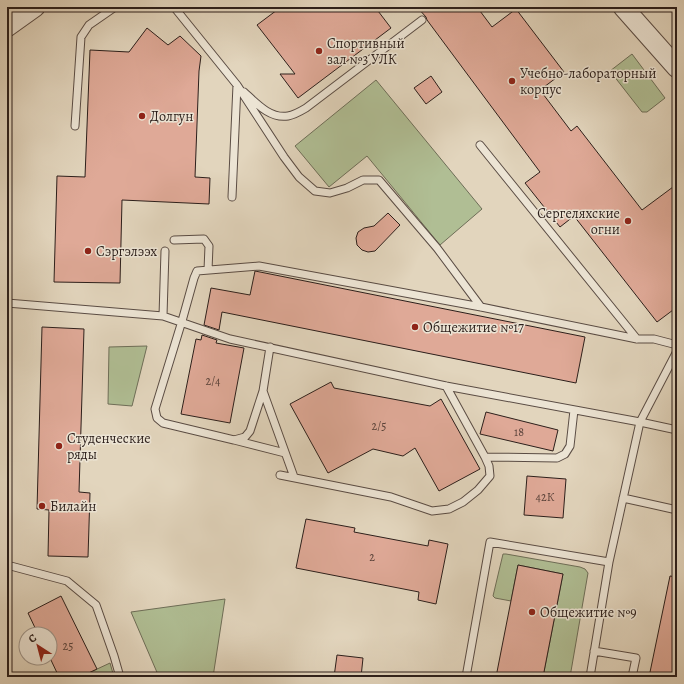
<svg xmlns="http://www.w3.org/2000/svg" width="684" height="684" viewBox="0 0 684 684" font-family="Alegreya,serif">
  <rect width="100%" height="100%" fill="#e2d5bd"/>
  <filter id="stains"><feTurbulence type="fractalNoise" baseFrequency=".005" numOctaves="4"/><feColorMatrix values="0 0 0 0 .2 0 0 0 0 .09 0 0 0 0 .02 0 0 0 .5 -.17"/></filter>
  <radialGradient id="worn" r=".72"><stop offset=".6" stop-color="#630" stop-opacity="0"/><stop offset="1" stop-color="#630" stop-opacity=".3"/></radialGradient>
  <path fill="#b0be94" stroke="#6e6e58" d="M632 54 665 98 647 112H642L610 71Z
    M376 80 482 209 440 245 367 156 329 187 295 146Z
    M147 346 132 406 108 404 109 347Z
    M503 554H506L580 567 585 569 588 573 570 677H543L563 574 518 565 511 601 495 598 493 596Z
    M225 599 213 677H159L131 612Z
    M110 663 114 677H80Z"/>
  <path fill="#dfa997" stroke="#2c1f1b" d="M281 7H375L391 28 298 98 280 74H295L257 25Z
    M417 7H477L492 27 516 9 564 72 540 90 571 131 577 126 642 210 677 184V307L657 322 574 216 560 227 525 183 540 172 427 20 426 17Z
    M147 28 168 45 180 36 201 56 199 71 195 177 210 178 209 204 122 200 120 283 54 282 57 176 85 177 90 50 129 52Z
    M431 76 442 92 426 104 414 88Z
    M388 213 400 225 375 251 368 252 362 250 357 245 356 238 358 232 364 228 374 226Z
    M255 271 585 337 576 383 222 312 219 330 204 325 211 288 250 295Z
    M42 327 84 329 79 492 90 493 88 557 48 556 49 510 37 509Z
    M202 335 217 340 216 343 244 348 230 423 181 414 196 339 201 340Z
    M331 382 334 388 430 406 441 399 480 469 439 491 415 448 403 456 373 449 328 473 290 404Z
    M486 412 558 430 553 451 480 434Z
    M527 476 566 479 563 518 524 515Z
    M306 519 355 528 354 532 428 546 429 540 448 544 436 604 418 600 419 592 296 568Z
    M518 565 563 574 543 677H496Z
    M670 576 677 577V677H649Z
    M61 596 97 669 80 677H59L50 658V634H38L28 613Z
    M337 655 363 658 361 677H334Z"/>
  <g fill="none" stroke-linecap="round" stroke-linejoin="round">
    <g stroke="#5a4c44" stroke-width="9">
      <path id="service" d="M174 7 237 85 284 157 299 177 315 191 330 193 347 188 363 180H379L437 248 481 307
        M244 92C256 103 270 119 288 116 294 115 301 111 306 108L422 20
        M75 126 81 37 89 25 115 7
        M480 145 637 339
        M232 197 237 85
        M174 240 204 239 209 246 208 270
        M7 303 163 316 230 339 446 386 640 422 677 430
        M163 316 165 251
        M270 347 263 391 294 477
        M263 391 250 431 245 437 234 440 163 423 157 418 155 409 182 321 194 278 197 271 259 266 481 307 637 339H654L677 345
        M234 440 285 453
        M485 457 557 458 565 454 570 446 574 410
        M280 475 391 497 432 511 449 509 463 502 478 490 490 476 489 466 485 457 446 386
        M623 498 677 510
        M609 562 640 422 677 351
        M7 565 67 581 96 605 114 656 120 677
        M594 651 636 658 632 677
        M466 677 490 542 609 562 590 677"/>
    </g>
    <g stroke="#5a4c44" stroke-width="21">
      <path id="tertiary" d="M623 7 677 68
        M7 27 35 7"/>
    </g>
    <use href="#service" stroke="#ece4d4" stroke-width="7"/>
    <use href="#tertiary" stroke="#ece4d4" stroke-width="19"/>
  </g>
  <g fill="#8f2418" stroke="#ece4d4" stroke-width="1.5">
    <circle cx="319" cy="51" r="4"/>
    <circle cx="512" cy="81" r="4"/>
    <circle cx="142" cy="116" r="4"/>
    <circle cx="628" cy="221" r="4"/>
    <circle cx="88" cy="251" r="4"/>
    <circle cx="415" cy="327" r="4"/>
    <circle cx="59" cy="446" r="4"/>
    <circle cx="42" cy="506" r="4"/>
    <circle cx="532" cy="612" r="4"/>
  </g>
  <g text-anchor="middle" stroke-width="3" stroke-linejoin="round" paint-order="stroke">
    <g font-size="12" fill="#59423a">
      <text x="213" y="385">2/4</text>
      <text x="379" y="430">2/5</text>
      <text x="519" y="436">18</text>
      <text x="545" y="501">42К</text>
      <text x="372" y="561">2</text>
      <text x="68" y="650">25</text>
    </g>
    <g font-size="14" fill="#2c1f1b" stroke="#ece4d4" text-anchor="start">
      <text x="327" y="48">Спортивный<tspan x="327" dy="16">зал №3 УЛК</tspan></text>
      <text x="520" y="78">Учебно-лабораторный<tspan x="520" dy="16">корпус</tspan></text>
      <text x="150" y="121">Долгун</text>
      <text x="620" y="218" text-anchor="end">Сергеляхские<tspan x="620" dy="16">огни</tspan></text>
      <text x="96" y="256">Сэргэлээх</text>
      <text x="423" y="332">Общежитие №17</text>
      <text x="67" y="443">Студенческие<tspan x="67" dy="16">ряды</tspan></text>
      <text x="50" y="511">Билайн</text>
      <text x="540" y="617">Общежитие №9</text>
    </g>
  </g>
  <rect width="684" height="684" fill="none" stroke="#e2d5bd" stroke-width="24"/>
  <rect x="8" y="8" width="668" height="668" fill="none" stroke="#2c1f1b" stroke-width="2"/>
  <rect x="12" y="12" width="660" height="660" fill="none" stroke="#2c1f1b"/>
  <g transform="translate(38 646) rotate(324)"><circle r="19" fill="#ece4d4" stroke="#9f958a"/>
  <path d="M0-3L7 15L0 10L-7 15Z" fill="#8f2418"/>
  <text y="-6" font-size="11" font-weight="bold" text-anchor="middle" fill="#2c1f1b">С</text>
  </g>
  <rect width="100%" height="100%" filter="url(#stains)"/>
  <rect width="100%" height="100%" fill="url(#worn)"/>
</svg>
